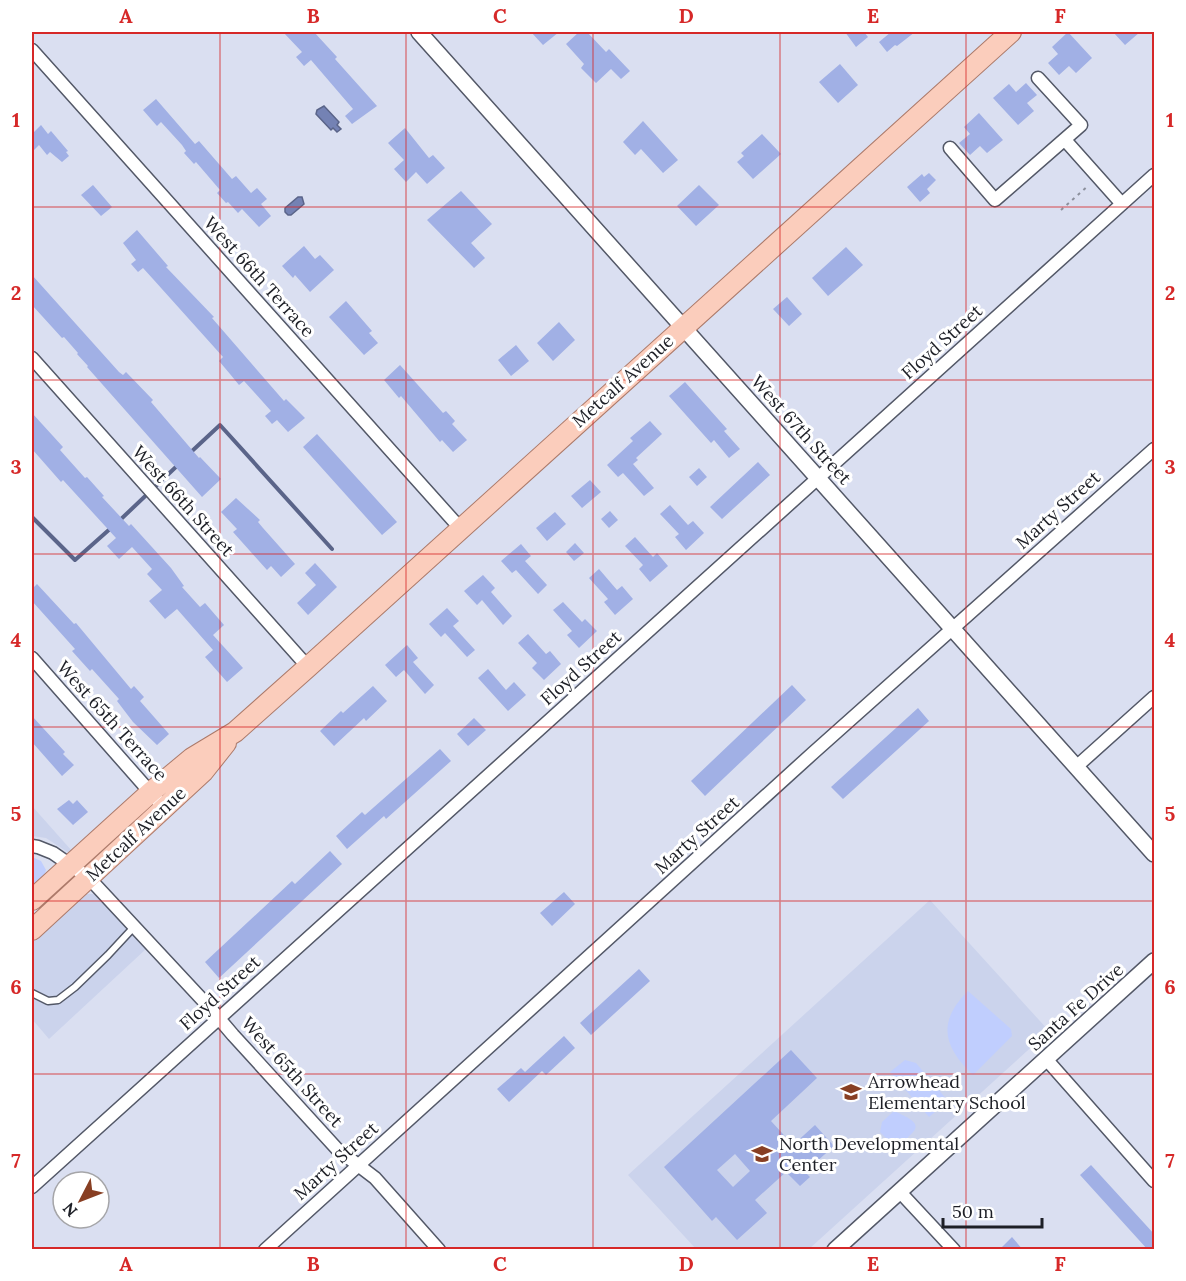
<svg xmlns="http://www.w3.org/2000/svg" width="1186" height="1281" viewBox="0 0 1186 1281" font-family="Lora,serif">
  <rect width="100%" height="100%" fill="#dadff1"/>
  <path fill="#cbd3ec" d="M32 806 72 851 69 853 46 838 32 836Z
    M87 894H93L99 897 146 949 49 1039 32 1019V941L81 897Z
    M930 900 1049 1031 809 1249H696L628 1175Z"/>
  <path fill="#c0cefe" d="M32 857 41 861 46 870 43 879 32 889Z
    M968 991 1011 1029 1012 1036 973 1075C943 1046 937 1022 968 991Z
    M905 1060 916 1063 948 1101 929 1117 890 1072Z
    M894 1111C902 1115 923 1122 913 1132 909 1137 906 1137 906 1144L899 1151 880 1132 882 1122Z"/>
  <path fill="#7482b4" stroke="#5a6489" stroke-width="1.5" d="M324 106 339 122 337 125 341 129 337 132 333 128 331 130 316 114 317 110Z
    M298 197H302L304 204 291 215H288L285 212V208Z"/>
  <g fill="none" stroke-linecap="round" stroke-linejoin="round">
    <path stroke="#5a6489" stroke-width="4" d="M191 452 220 425 332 549
      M32 517 75 560 111 528
      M119 521 179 464"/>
  </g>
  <path fill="#a1b0e5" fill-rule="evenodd" d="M283 32H314L337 57 335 59 377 106 352 124 345 116 353 109 311 60 304 66 296 57 302 52Z
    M531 32H559L543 45Z
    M579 32H587L606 52 609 49 630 71 621 79 611 69 596 83 581 68 584 64 566 44Z
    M845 32H864L868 37 856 47Z
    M891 32H915L897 46 895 45 887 52 879 42Z
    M1068 32 1092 58 1076 73 1069 66 1059 75 1048 63 1058 54 1052 47Z
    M1113 32H1140L1125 45Z
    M840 64 858 85 838 103 819 82Z
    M1026 83 1037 95 1027 103 1034 111 1018 125 993 98 1009 84 1016 92Z
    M156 99 195 144 199 141 232 179 236 176 251 193 257 188 267 199 261 204 271 216 259 227 242 209 238 213 228 202 226 203 217 193 220 190 196 162 194 164 184 153 186 151 182 145 161 122 157 126 143 110Z
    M979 113 1003 140 987 153 980 146 970 155 959 143 970 134 964 127Z
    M643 121 678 160 663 173 641 149 635 155 623 142Z
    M41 125 48 134 51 131 68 151 66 152 69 156 62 162 50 152 47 155 39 145 32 152V134Z
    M405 128 429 158 433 155 445 168 427 184 416 172 406 182 394 169 404 160 388 143Z
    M762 134 781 154 753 179 737 162 744 156 741 153Z
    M929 173 936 180 927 189 930 193 920 202 907 187 922 174 924 177Z
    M93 185 112 207 101 216 81 195Z
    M699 185 719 205 696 226 677 206Z
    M461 191 492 224 471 243 485 258 474 268 427 220Z
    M137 230 168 266 166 267 214 317 212 318 284 401 286 399 305 418 288 432 277 420 272 424 265 416 271 411 244 381 239 385 230 374 219 361 223 357 153 279 143 268 138 272 131 264 136 260 123 243Z
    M304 246 315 259 320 255 334 270 310 292 295 275 293 278 282 266Z
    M846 247 863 265 828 296 812 278Z
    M32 275 119 372 123 375 126 372 153 400 151 402 199 458 200 457 221 479 202 497 87 367 88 366 77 354 78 353 64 337 62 338 32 305Z
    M787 297 802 314 789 326 773 309Z
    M346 301 372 331 369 333 378 343 364 355 329 317Z
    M559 322 575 340 553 361 537 343Z
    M516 345 529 361 511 376 498 360Z
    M400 365 443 413 446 411 455 421 452 424 467 440 453 452 442 440 440 442 401 396 399 398 384 380Z
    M685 382 727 429 724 431 740 449 729 458 714 440 711 443 669 396Z
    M32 413 63 447 60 450 85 478 87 477 104 496 102 497 129 526 131 524 171 568 184 586 182 587 200 607 205 603 224 625 213 635 243 668 227 682 205 657 213 650 177 609 165 619 149 601 162 590 147 574 152 569 132 547 119 559 107 546 116 538 63 480 61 482 32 449Z
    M650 421 662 434 636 458 638 460 633 464 654 488 644 496 623 473 618 477 607 465 633 441 630 438Z
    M317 434 397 522 382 535 303 447Z
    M758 462 770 475 722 519 710 507Z
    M699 468 707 477 697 486 689 477Z
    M590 480 601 492 582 508 571 496Z
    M236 498 260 520 258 522 263 528 295 564 281 577 271 566 267 570 233 532 237 529 221 512Z
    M670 505 688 525 693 521 704 533 686 550 675 537 679 534 660 514Z
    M610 511 618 520 609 528 601 519Z
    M555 512 566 524 547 541 536 528Z
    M635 537 653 557 657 553 668 566 650 582 639 569 643 565 625 546Z
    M575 543 584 553 574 561 566 552Z
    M521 544 531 556 525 561 547 585 538 594 516 570 512 573 501 561Z
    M315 563 337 587 308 615 297 603 316 585 305 573Z
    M599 569 617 590 622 586 633 599 615 615 604 602 608 599 589 578Z
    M483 575 495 588 491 592 512 616 503 625 482 600 477 605 464 591Z
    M37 584 74 624 76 623 131 689 134 686 144 697 140 701 169 734 157 745 133 722 117 701 119 699 92 669 90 671 72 651 75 649 32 601V589Z
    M563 602 582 622 585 619 597 631 579 648 567 635 572 631 553 610Z
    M447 608 459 621 453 626 475 650 467 657 445 633 441 637 429 624Z
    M528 634 546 654 550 651 561 664 544 680 532 668 537 663 518 643Z
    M407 645 418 658 413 662 434 685 425 694 404 670 396 677 385 665Z
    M488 669 506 690 514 682 526 695 508 711 478 678Z
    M792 685 806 700 705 796 691 781Z
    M373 686 387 701 366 721 364 718 334 746 320 731 341 711 343 713Z
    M918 708 929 721 843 799 831 787Z
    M32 716 65 752 63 754 74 765 62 776 32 742Z
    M474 718 486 730 468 746 457 734Z
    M440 749 451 761 386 819 384 816 347 849 336 836 362 812 365 815Z
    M69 800 73 804 77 800 88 812 73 825 57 809Z
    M330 851 342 864 219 978 205 962 292 881 295 884Z
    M564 892 575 904 552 926 540 913Z
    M639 969 650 981 591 1035 580 1023Z
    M564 1036 575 1048 546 1075 542 1071 509 1102 497 1089 521 1068 525 1072Z
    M791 1050 817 1078 771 1121 793 1145 815 1125 834 1146 805 1172 810 1177 800 1186 786 1172 755 1200 767 1213 737 1240 716 1217 712 1221 664 1167ZM735 1154 750 1171 733 1187 717 1170Z
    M1091 1165 1155 1235V1250H1148L1080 1175Z
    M1012 1237 1023 1250H999Z"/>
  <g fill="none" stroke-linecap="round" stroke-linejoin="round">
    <g stroke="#535867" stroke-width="9">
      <path id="service" d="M32 993 48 1001 58 1000 75 987 108 955 134 927"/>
    </g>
    <g stroke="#535867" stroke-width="15">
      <path id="minor" d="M32 50 460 528
        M1065 140 1122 204
        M950 148 995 200 1081 125 1038 78
        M32 358 308 667
        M32 658 165 809
        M1076 767 1154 697
        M32 846 38 847 53 853 89 878 210 1008 233 1035 337 1149 375 1178 439 1250
        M1047 1060 1154 1181
        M32 1187 1154 175
        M900 1192 954 1250
        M265 1250 813 753 1154 449"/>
    </g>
    <g stroke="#535867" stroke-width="18">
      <path id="tertiary" d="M419 32 1154 854
        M835 1250 1154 961"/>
    </g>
    <g stroke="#ac7a6a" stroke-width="22">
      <path id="primary" d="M32 900 151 792 192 758 235 732 308 667 1011 32
        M32 930 203 772 226 743"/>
    </g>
    <path stroke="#8c909d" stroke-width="2" stroke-dasharray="3 4.5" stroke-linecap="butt" d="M1061 210 1089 185"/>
    <use href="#service" stroke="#fff" stroke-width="6"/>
    <use href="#minor" stroke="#fff" stroke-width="12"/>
    <use href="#tertiary" stroke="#fff" stroke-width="15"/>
    <use href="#primary" stroke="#fbcdbc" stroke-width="20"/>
  </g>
  <path fill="none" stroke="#d62828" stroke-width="1.5" stroke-opacity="0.55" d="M220 32V1250M406 32V1250M593 32V1250M780 32V1250M966 32V1250M32 207H1154M32 380H1154M32 554H1154M32 727H1154M32 901H1154M32 1074H1154"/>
  <defs>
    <g id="school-bare" transform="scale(1.62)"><path d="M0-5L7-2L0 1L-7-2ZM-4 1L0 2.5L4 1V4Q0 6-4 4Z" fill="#883f23" stroke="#fff" stroke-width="2.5" paint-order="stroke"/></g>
  </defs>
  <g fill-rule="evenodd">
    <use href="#school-bare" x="851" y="1092"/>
    <use href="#school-bare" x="762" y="1154"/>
  </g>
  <g text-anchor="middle" stroke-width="6" stroke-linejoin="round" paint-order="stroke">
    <g font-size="18" fill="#1d1f26" stroke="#fff">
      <text transform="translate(259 277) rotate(48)" y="6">West 66th Terrace</text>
      <text transform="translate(942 342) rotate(-42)" y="6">Floyd Street</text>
      <text transform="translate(623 381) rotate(-42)" y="6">Metcalf Avenue</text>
      <text transform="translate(801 430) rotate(48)" y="6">West 67th Street</text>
      <text transform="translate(183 501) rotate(48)" y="6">West 66th Street</text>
      <text transform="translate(1058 510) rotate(-42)" y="6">Marty Street</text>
      <text transform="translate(581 668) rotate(-42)" y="6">Floyd Street</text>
      <text transform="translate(112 721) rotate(48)" y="6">West 65th Terrace</text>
      <text transform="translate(136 834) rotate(-43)" y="6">Metcalf Avenue</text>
      <text transform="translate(697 835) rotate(-42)" y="6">Marty Street</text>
      <text transform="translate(220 993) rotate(-42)" y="6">Floyd Street</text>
      <text transform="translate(1076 1007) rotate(-42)" y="6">Santa Fe Drive</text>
      <text transform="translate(292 1072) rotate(48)" y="6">West 65th Street</text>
      <text transform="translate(336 1161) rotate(-42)" y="6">Marty Street</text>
    </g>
    <g font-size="18" fill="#1d1f26" stroke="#fff" text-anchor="start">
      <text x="868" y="1088">Arrowhead<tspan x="868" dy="21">Elementary School</tspan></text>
      <text x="779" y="1150">North Developmental<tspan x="779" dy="21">Center</tspan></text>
    </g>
  </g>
  <rect width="1186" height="1281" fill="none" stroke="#ffffff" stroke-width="66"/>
  <g transform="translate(81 1200) rotate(228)"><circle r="28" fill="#ffffff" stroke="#a5a5a8" stroke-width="1.5"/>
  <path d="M0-4.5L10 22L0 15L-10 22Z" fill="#883f23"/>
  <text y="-9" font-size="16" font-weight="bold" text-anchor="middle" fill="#1d1f26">N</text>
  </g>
  <path d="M943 1218v9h99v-9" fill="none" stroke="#1d1f26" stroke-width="3"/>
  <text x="952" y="1218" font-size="18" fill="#1d1f26" stroke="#ffffff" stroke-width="4.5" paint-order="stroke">50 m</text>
  <rect x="33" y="33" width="1120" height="1215" fill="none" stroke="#d62828" stroke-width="2"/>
  <g font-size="20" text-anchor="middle" font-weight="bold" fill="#d62828">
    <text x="126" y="23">A</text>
    <text x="313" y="23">B</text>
    <text x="500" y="23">C</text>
    <text x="686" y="23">D</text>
    <text x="873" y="23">E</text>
    <text x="1060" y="23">F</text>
    <text x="16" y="127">1</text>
    <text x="1170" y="127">1</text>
    <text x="16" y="300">2</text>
    <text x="1170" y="300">2</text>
    <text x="16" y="474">3</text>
    <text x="1170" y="474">3</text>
    <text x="16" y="647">4</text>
    <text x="1170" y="647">4</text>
    <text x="16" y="821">5</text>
    <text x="1170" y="821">5</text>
    <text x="16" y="994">6</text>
    <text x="1170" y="994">6</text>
    <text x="16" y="1168">7</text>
    <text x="1170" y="1168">7</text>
    <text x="126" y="1271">A</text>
    <text x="313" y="1271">B</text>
    <text x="500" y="1271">C</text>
    <text x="686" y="1271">D</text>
    <text x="873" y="1271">E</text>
    <text x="1060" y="1271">F</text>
  </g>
</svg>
